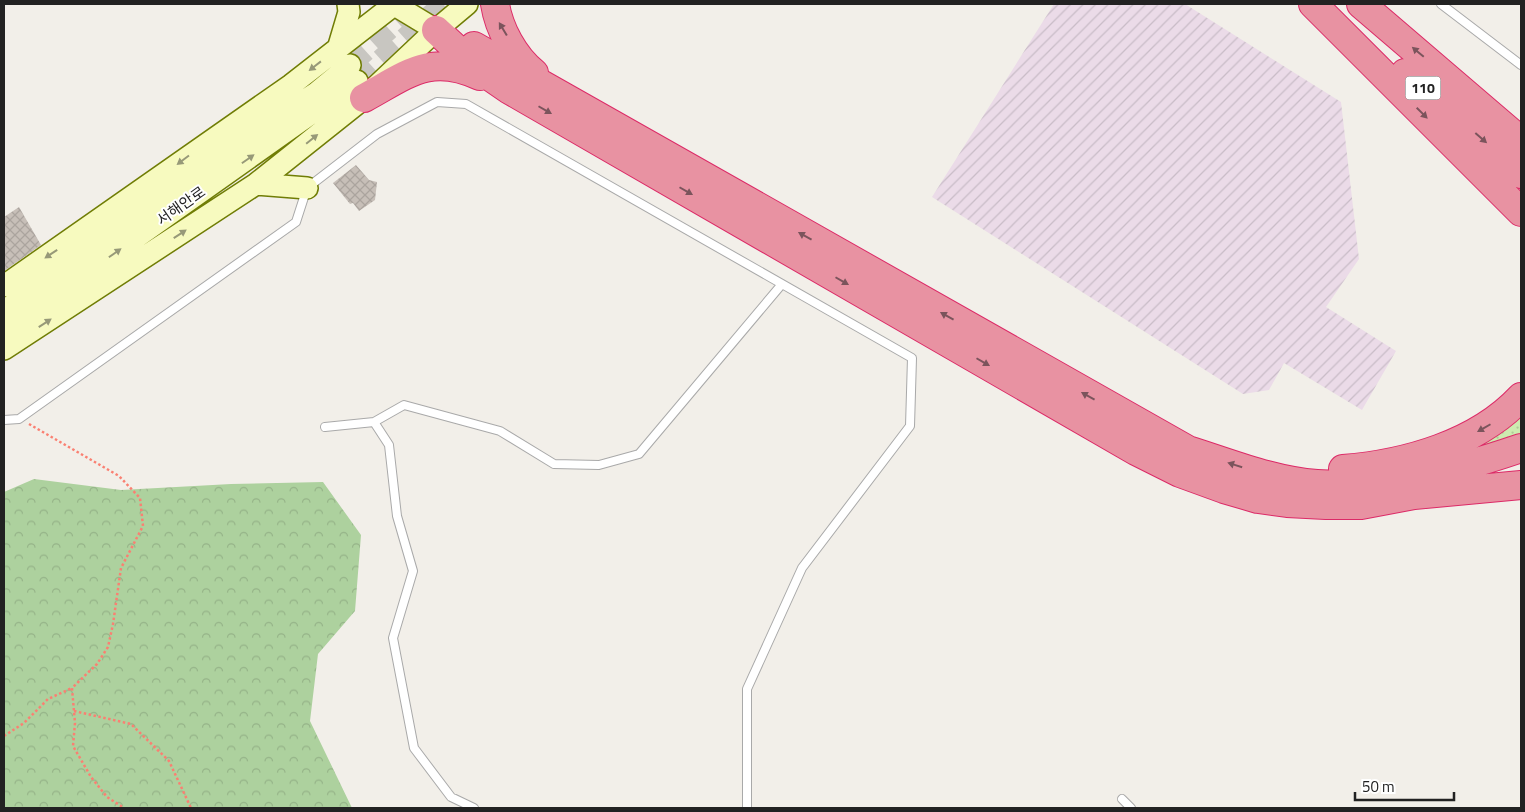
<svg xmlns="http://www.w3.org/2000/svg" width="1525" height="812" viewBox="0 0 1525 812" font-family="'Titillium Web','Noto Sans KR',sans-serif">
  <defs>
    <pattern id="industrial-furrows" width="10" height="10" patternUnits="userSpaceOnUse" patternTransform="scale(1.25)"><rect width="10" height="10" fill="#ebdbe8"/><path d="M-1 1l2-2M0 10L10 0M9 11l2-2" fill="none" stroke="#c9bcc7"/></pattern>
    <pattern id="grass-dots" width="8" height="8" patternUnits="userSpaceOnUse" patternTransform="scale(1.25)"><rect width="8" height="8" fill="#cdebb0"/><path d="M2 2h.1M6 6h.1" fill="none" stroke="#b0c997" stroke-width="1.8" stroke-linecap="round"/></pattern>
    <pattern id="forest-crowns" width="20" height="18" patternUnits="userSpaceOnUse" patternTransform="scale(1.25)"><rect width="20" height="18" fill="#add19e"/><path d="M2 6a3 3 0 1 1 6 0M12 15a3 3 0 1 1 6 0" fill="none" stroke="#95b388"/></pattern>
    <pattern id="building-cross-hatch" width="8" height="8" patternUnits="userSpaceOnUse" patternTransform="scale(1.25)"><rect width="8" height="8" fill="#c7bfb8"/><path d="M0 0l8 8M0 8l8-8" fill="none" stroke="#aba49e"/></pattern>
  </defs>
  <rect width="100%" height="100%" fill="#f2efe9"/>
  <path fill="url(#industrial-furrows)" d="M1054 4H1185L1341 102 1359 259 1326 307 1396 351 1362 410 1284 363 1269 390 1243 394 932 197Z"/>
  <path fill="url(#grass-dots)" d="M1521 411V438L1442 458Z"/>
  <path fill="url(#forest-crowns)" d="M34 479 121 490 231 484 323 482 361 535 355 611 318 654 310 721 352 808H4V492Z"/>
  <path fill="url(#building-cross-hatch)" d="M356 165 369 180 377 182 375 200 359 211 353 203 350 204 333 183Z
    M19 207 41 245 4 271V217Z"/>
  <g fill="none" stroke-linecap="round" stroke-linejoin="round">
    <path stroke="#c8c6c1" stroke-width="21" stroke-dasharray="21 11" stroke-linecap="butt" d="M350 65 417 4
      M357 81 443 4"/>
    <g stroke="#a9a9a9" stroke-width="10">
      <path id="lane" d="M1441 4 1521 65
        M4 420 19 419 296 222 307 188 377 134 437 102 466 104 912 358 910 426 802 568 747 689V808
        M374 422 389 445 397 516 413 571 393 638 414 748 451 797 474 808
        M325 427 374 422 404 405 500 431 554 464 599 465 639 454 782 284
        M1122 799 1131 808"/>
    </g>
    <g stroke="#707d05" stroke-width="24">
      <path id="secondary" d="M393 4 436 30
        M338 49 349 12 348 4
        M256 184 307 188
        M4 286 291 85 395 4
        M4 311 276 119 316 93 350 65
        M4 331 357 81
        M4 349 256 184 364 98 436 30 467 4"/>
    </g>
    <g stroke="#dc2a67" stroke-width="30">
      <path id="highway" d="M495 4C499 29 514 57 534 73
        M1313 4 1521 212
        M1361 4 1521 141
        M436 30 476 67 508 89 1136 451 1180 473 1224 489 1258 499 1287 503 1326 505H1361L1414 495 1521 485
        M474 46 1188 450C1230 463 1273 481 1317 484 1394 488 1450 472 1521 448
        M1405 73 1521 174
        M364 98C408 74 430 53 480 76
        M1343 469C1406 464 1477 444 1521 397"/>
    </g>
    <path stroke="#fa8072" stroke-width="2.5" stroke-dasharray="2.5 2.5" stroke-linecap="butt" d="M29 424 119 476 140 498 143 526 121 568 113 624 108 647 97 664 72 688 75 723 73 746 91 777 107 797 124 808
      M74 711 131 724 169 761 191 808
      M4 736 24 723 48 699 72 688"/>
    <use href="#lane" stroke="#fff" stroke-width="8"/>
    <use href="#secondary" stroke="#f7fabf" stroke-width="21"/>
    <use href="#highway" stroke="#e892a2" stroke-width="28"/>
  </g>
  <defs><path id="oneway-solid" d="M-6-.8H1V-3.2L6.5 0L1 3.2V.8H-6Z" transform="scale(1.25)"/></defs>
  <g fill="#7b545c">
    <use href="#oneway-solid" transform="translate(503 29) rotate(-121)"/>
    <use href="#oneway-solid" transform="translate(1418 52) rotate(-140)"/>
    <use href="#oneway-solid" transform="translate(545 110) rotate(30)"/>
    <use href="#oneway-solid" transform="translate(1422 113) rotate(45)"/>
    <use href="#oneway-solid" transform="translate(1481 138) rotate(41)"/>
    <use href="#oneway-solid" transform="translate(686 191) rotate(30)"/>
    <use href="#oneway-solid" transform="translate(805 236) rotate(-151)"/>
    <use href="#oneway-solid" transform="translate(842 281) rotate(30)"/>
    <use href="#oneway-solid" transform="translate(947 316) rotate(-151)"/>
    <use href="#oneway-solid" transform="translate(983 362) rotate(30)"/>
    <use href="#oneway-solid" transform="translate(1088 396) rotate(-151)"/>
    <use href="#oneway-solid" transform="translate(1484 428) rotate(150)"/>
    <use href="#oneway-solid" transform="translate(1235 465) rotate(-163)"/>
  </g>
  <g fill="#979978">
    <use href="#oneway-solid" transform="translate(315 66) rotate(142)"/>
    <use href="#oneway-solid" transform="translate(312 139) rotate(-39)"/>
    <use href="#oneway-solid" transform="translate(248 159) rotate(-35)"/>
    <use href="#oneway-solid" transform="translate(183 160) rotate(143)"/>
    <use href="#oneway-solid" transform="translate(180 234) rotate(-33)"/>
    <use href="#oneway-solid" transform="translate(115 253) rotate(-35)"/>
    <use href="#oneway-solid" transform="translate(51 254) rotate(146)"/>
    <use href="#oneway-solid" transform="translate(45 323) rotate(-33)"/>
  </g>
  <g text-anchor="middle" stroke-width="4" stroke-linejoin="round" paint-order="stroke">
    <rect fill="#fff" stroke="#646464" stroke-width="1" x="1405.5" y="76.5" width="35" height="23" rx="4"/>
    <g font-size="14" font-weight="bold" fill="#222">
      <text x="1423" y="93">110</text>
    </g>
    <g font-size="15" fill="#222" stroke="#fff">
      <text transform="translate(181 206) rotate(-35)" y="5">서해안로</text>
    </g>
  </g>
  <rect width="1525" height="812" fill="none" stroke="#222222" stroke-width="10"/>
  <path d="M1355 792v8h99v-8" fill="none" stroke="#222222" stroke-width="2.5"/>
  <text x="1362" y="792" font-size="15" fill="#222222" stroke="#ffffff" stroke-width="4" paint-order="stroke">50 m</text>
</svg>
